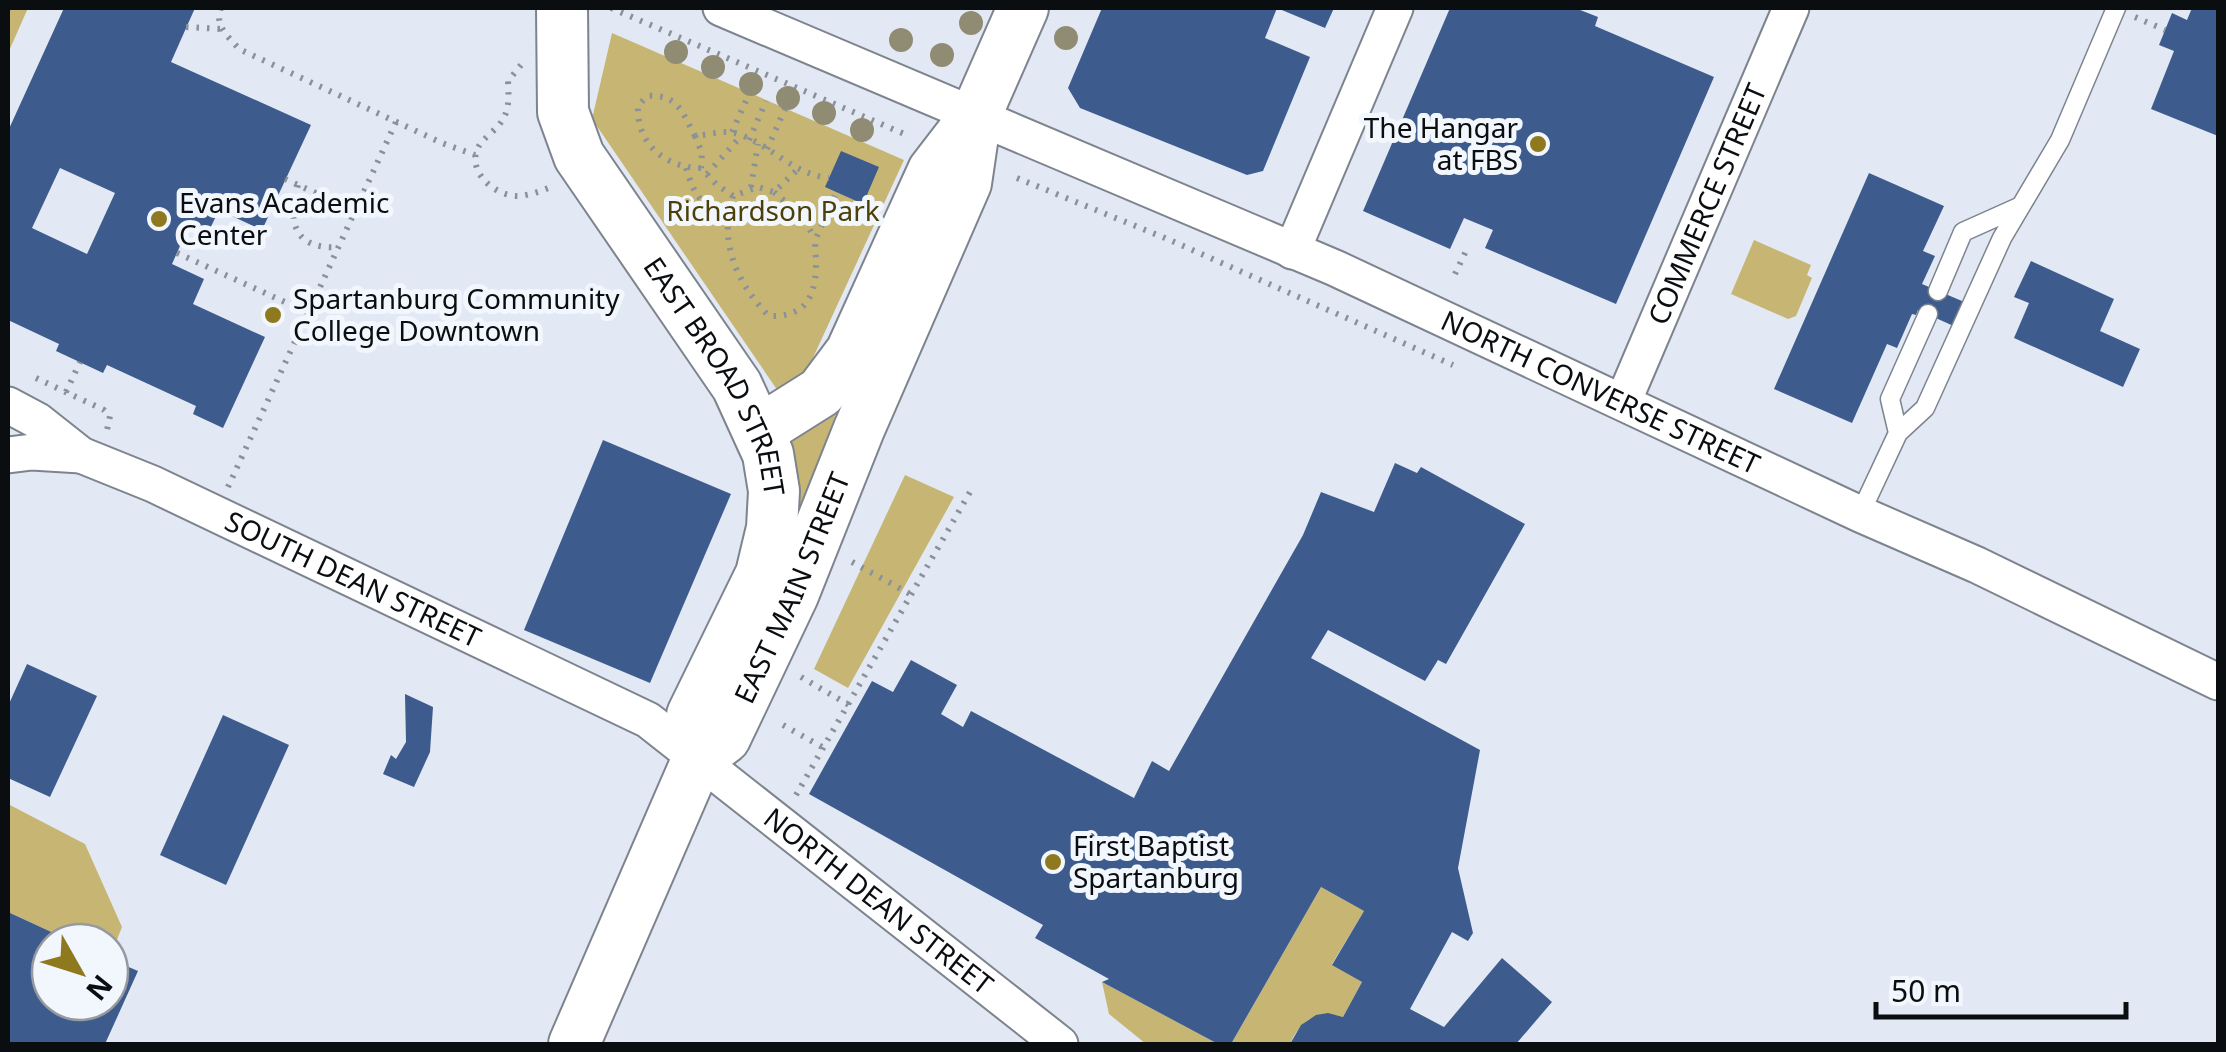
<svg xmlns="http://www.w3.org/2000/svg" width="2226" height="1052" viewBox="0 0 2226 1052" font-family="'Noto Sans',sans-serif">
  <rect width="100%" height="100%" fill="#e2e9f5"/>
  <path fill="#c7b673" d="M8 8H28L9 51 8 50Z
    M612 33 904 160 806 373 780 394 592 119Z
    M1754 240 1811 265 1807 275 1812 278 1796 316 1788 319 1731 294Z
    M845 388 788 546 785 436Z
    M905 475 954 497 848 688 814 669Z
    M8 804 85 844 122 927 110 957V942H73L8 912Z
    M1321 887 1364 911 1332 964 1362 982 1343 1017C1317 1010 1300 1020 1290 1044H1231Z
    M1102 982 1218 1044H1146L1109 1014Z"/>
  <path fill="#3d5c8d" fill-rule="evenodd" d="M64 8H195L171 62 311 125 262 230 219 210 206 237 188 228 172 264 204 279 193 304 265 337 223 428 193 414 196 406 107 365 103 373 56 351 59 344 8 320V131ZM60 168 115 193 87 254 32 228Z
    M1102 8H1334L1325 28 1277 8 1265 38 1310 57 1263 171 1247 175 1080 108 1068 88Z
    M1450 8H1575L1598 17 1595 26 1714 77 1616 304 1485 248 1493 230 1464 218 1450 249 1363 211Z
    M2192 8H2218V136L2151 109 2174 51 2159 45 2172 13 2187 20Z
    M841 151 879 167 863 204 825 187Z
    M1869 173 1944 206 1923 251 1935 256 1922 284 1969 304 1958 328 1918 310 1916 315 1912 314 1897 348 1887 344 1852 423 1774 389Z
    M2031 261 2114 299 2100 331 2140 349 2123 387 2014 338 2029 303 2014 297Z
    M603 440 731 494 650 683 524 630Z
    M1395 463 1417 473 1421 467 1525 524 1446 664 1438 660 1425 681 1328 630 1311 658 1480 750 1458 868 1473 933 1468 941 1452 932 1410 1009 1444 1027 1502 958 1552 1002 1516 1044H1290L1301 1025 1316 1015 1328 1013 1343 1017 1362 982 1332 965 1364 911 1321 887 1231 1044H1218L1102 982 1109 979 1035 938 1043 925 809 794 872 681 893 692 911 660 957 685 941 714 963 727 971 711 1134 798 1152 761 1169 771 1303 535 1321 492 1374 512Z
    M27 664 97 696 50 797 8 778V706Z
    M405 694 433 707 430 752 414 787 383 774 391 755 396 759 406 742Z
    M223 715 289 745 226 885 160 855Z
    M8 912 73 942H50V1002H110V959L138 971 105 1044H8Z"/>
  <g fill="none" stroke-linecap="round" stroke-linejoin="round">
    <g stroke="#7d848e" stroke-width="21">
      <path id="lane" d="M1938 291 1963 232 2021 206
        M1898 433 1890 399 1928 314
        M1860 514 1898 433 1925 408 2002 238 2060 140 2116 8"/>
    </g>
    <g stroke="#7d848e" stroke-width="39">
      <g id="street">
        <path id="s1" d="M721 8 1335 268 1860 514 1977 565 2218 682"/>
        <path d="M1292 251 1395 8"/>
        <path id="s2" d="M1623 402 1791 8"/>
        <path id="s3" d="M8 405 38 421 81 455 153 484 648 720 1060 1044"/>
        <path d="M8 455 32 452 81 455"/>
      </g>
    </g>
    <g stroke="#7d848e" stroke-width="54">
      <g id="secondary">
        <path id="s4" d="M562 8 563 112 579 156 737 386 768 454 774 491 772 528 761 574 692 715 698 758"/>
        <path d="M759 431 821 392 851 352 933 171 973 119"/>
        <path id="s5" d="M574 1044 698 758 725 738 793 595 859 429 966 183 976 115 1023 8"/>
      </g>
    </g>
    <path stroke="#8b9199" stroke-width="6" stroke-dasharray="2.5 8" stroke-linecap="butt" d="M221 8C214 26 228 36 239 49L442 143 475 155
      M611 8 909 136
      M2135 17 2165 30
      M186 27 221 29
      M521 65 508 81C509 103 510 116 492 132 486 138 480 142 477 150 468 174 497 197 519 196 530 195 541 191 551 187
      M732 132 749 94
      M695 136 702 153 701 168 716 184 733 196 758 187 774 192 797 170
      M749 140 766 101
      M767 149 785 109
      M686 168C694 193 700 209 728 211
      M701 168C665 168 636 143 638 106L647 96C678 94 682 112 695 136 707 135 723 130 735 133 770 143 791 174 829 178
      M707 174 741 136
      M1017 178 1165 238 1453 365
      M285 179 355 211
      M298 185C287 222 294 250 339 247
      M751 187 758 144
      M774 192 801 215 814 237
      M733 196C718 241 737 284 769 316 802 317 815 301 816 267 817 257 813 245 817 236 823 221 831 207 836 192
      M177 253 309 313
      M1455 274 1466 251
      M36 378 104 410 110 416 107 430
      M66 392 80 362
      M228 487 396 122
      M852 562 912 595
      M801 677 849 705
      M783 725 824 748
      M796 795 970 492"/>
    <use href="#lane" stroke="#fff" stroke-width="18"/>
    <use href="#street" stroke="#fff" stroke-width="35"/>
    <use href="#secondary" stroke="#fff" stroke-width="50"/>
  </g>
  <g fill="#908c73">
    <circle cx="971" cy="23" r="12"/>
    <circle cx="1066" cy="38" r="12"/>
    <circle cx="901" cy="40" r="12"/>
    <circle cx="676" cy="52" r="12"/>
    <circle cx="942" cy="55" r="12"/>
    <circle cx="713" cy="67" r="12"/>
    <circle cx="751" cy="84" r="12"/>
    <circle cx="788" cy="98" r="12"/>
    <circle cx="824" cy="113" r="12"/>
    <circle cx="862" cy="130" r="12"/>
  </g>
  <g fill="#8e791f" stroke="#f2f6fd" stroke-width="4">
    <circle cx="1538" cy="144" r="10"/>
    <circle cx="159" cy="219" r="10"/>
    <circle cx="273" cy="315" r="10"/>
    <circle cx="1053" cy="862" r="10"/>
  </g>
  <g text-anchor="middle" stroke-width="10" stroke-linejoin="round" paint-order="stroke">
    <g font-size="28" fill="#0b0e11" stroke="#f2f6fd" text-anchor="start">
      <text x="1518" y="138" text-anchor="end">The Hangar<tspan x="1518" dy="32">at FBS</tspan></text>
      <text x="179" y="213">Evans Academic<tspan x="179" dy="32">Center</tspan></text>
      <text x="293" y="309">Spartanburg Community<tspan x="293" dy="32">College Downtown</tspan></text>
      <text x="1073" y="856">First Baptist<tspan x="1073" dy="32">Spartanburg</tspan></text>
    </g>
    <g font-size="28" fill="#0b0e11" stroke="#f2f6fd">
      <text dy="10" stroke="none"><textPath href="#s2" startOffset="215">COMMERCE STREET</textPath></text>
      <text dy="10" stroke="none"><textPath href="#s4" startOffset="412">EAST BROAD STREET</textPath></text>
      <text dy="10" stroke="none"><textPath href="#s1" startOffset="960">NORTH CONVERSE STREET</textPath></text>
      <text dy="10" stroke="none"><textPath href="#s3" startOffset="388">SOUTH DEAN STREET</textPath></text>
      <text dy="10" stroke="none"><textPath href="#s5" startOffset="510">EAST MAIN STREET</textPath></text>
      <text dy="10" stroke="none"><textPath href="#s3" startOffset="1008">NORTH DEAN STREET</textPath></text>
    </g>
    <g font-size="28" fill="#4c3f08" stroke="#f2f6fd">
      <text x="773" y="221">Richardson Park</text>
    </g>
  </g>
  <rect width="2226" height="1052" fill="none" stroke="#0b0e11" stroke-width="20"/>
  <g transform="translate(80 972) rotate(129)"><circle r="48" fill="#f2f6fd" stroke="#96999f" stroke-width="2.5"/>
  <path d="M0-8L18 38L0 25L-18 38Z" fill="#8e791f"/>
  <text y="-15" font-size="28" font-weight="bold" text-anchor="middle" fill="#0b0e11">N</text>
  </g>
  <path d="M1876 1002v15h250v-15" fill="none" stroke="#0b0e11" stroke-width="5"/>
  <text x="1891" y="1002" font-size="30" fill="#0b0e11" stroke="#f2f6fd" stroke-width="8" paint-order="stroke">50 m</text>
</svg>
